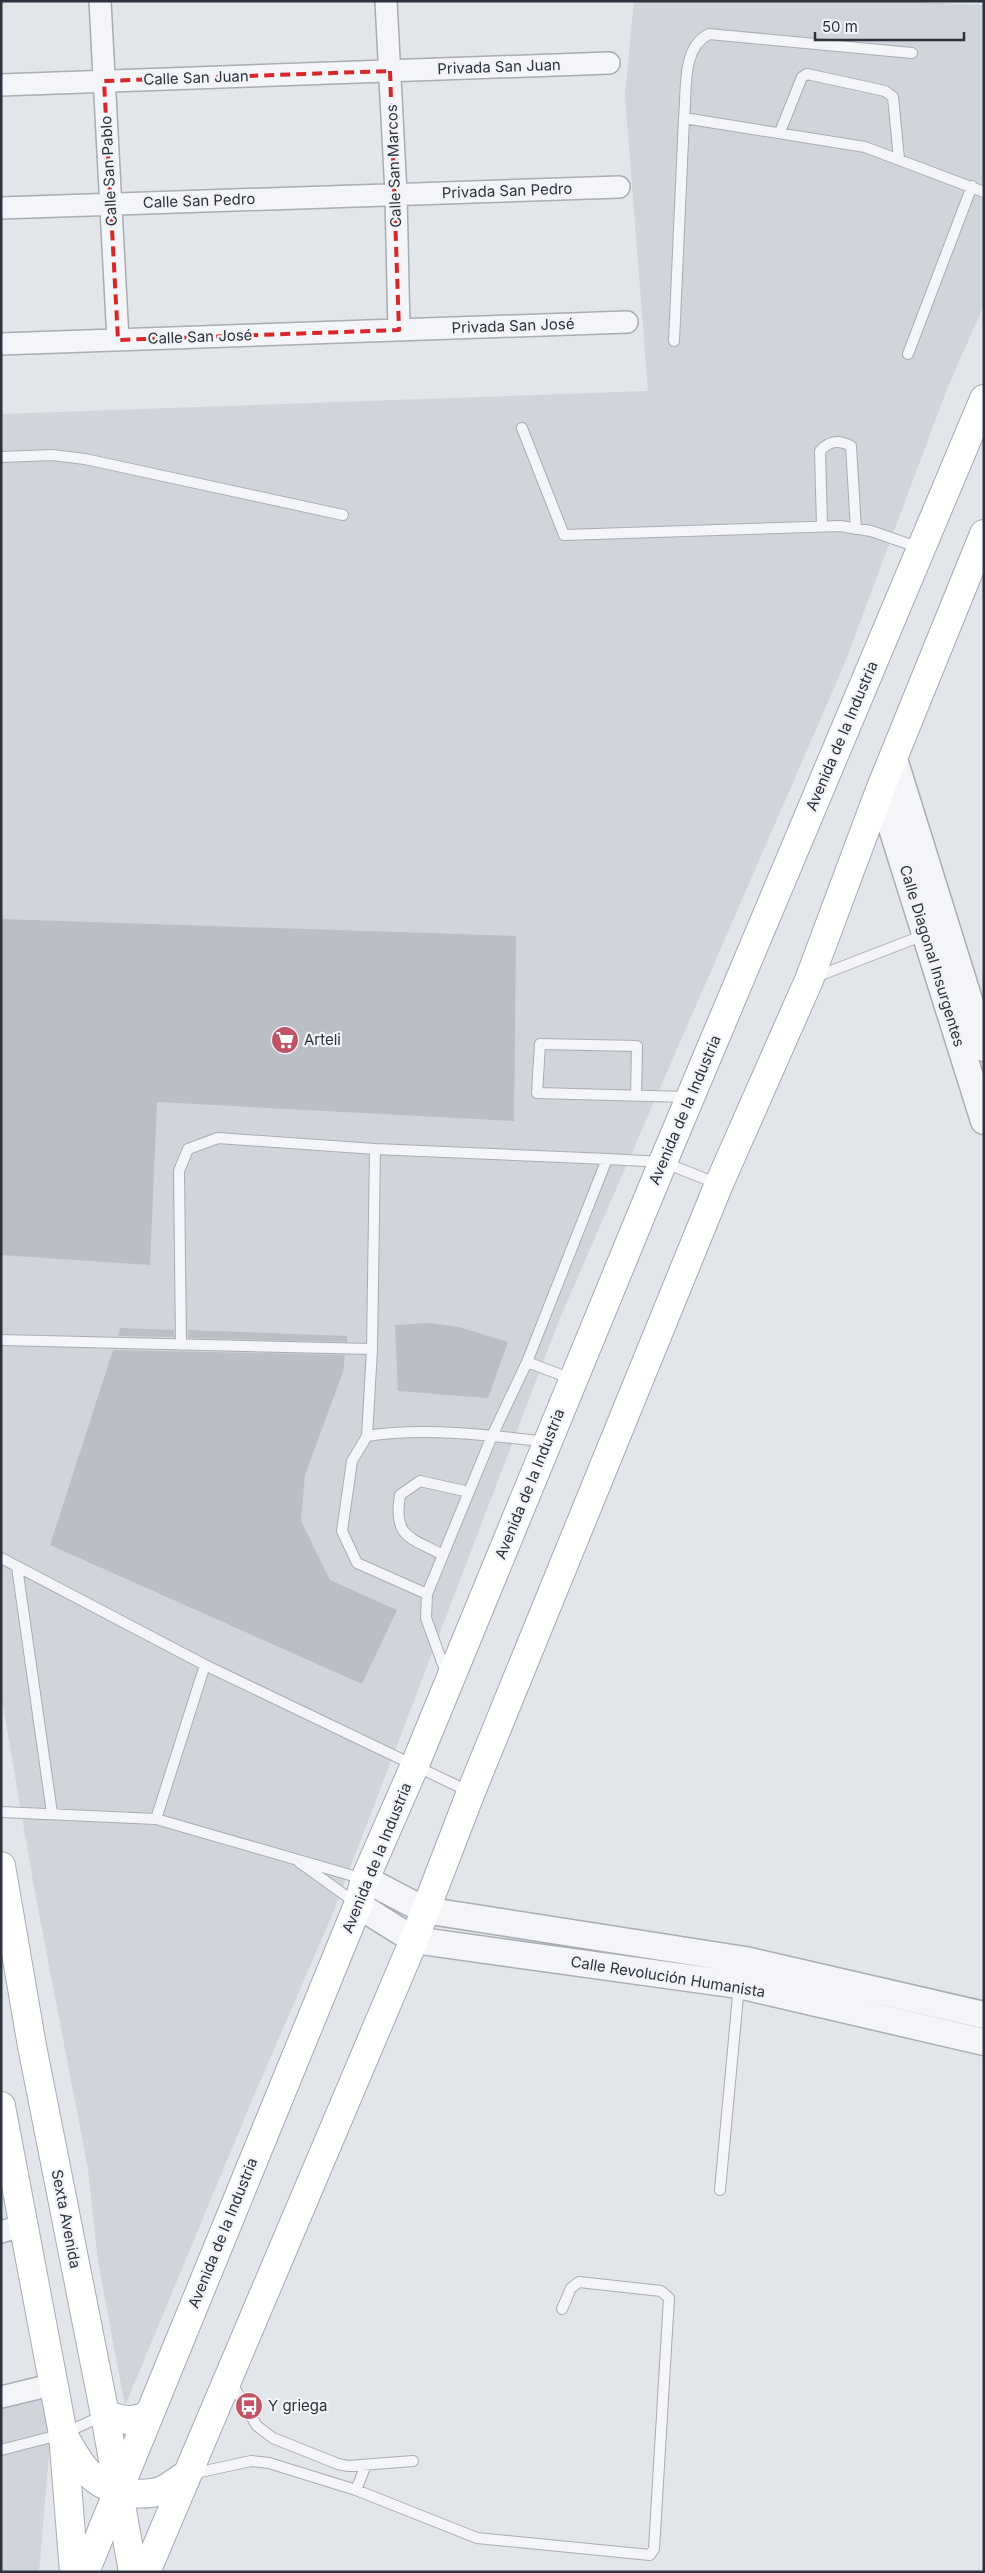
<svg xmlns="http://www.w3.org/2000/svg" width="985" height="2573" viewBox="0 0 985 2573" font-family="Inter,sans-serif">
  <rect width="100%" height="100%" fill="#e2e5e9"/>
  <path fill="#d0d4db" d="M634 1H896L984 5V305L947 389 844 665 560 1318 331 1918 255 2093 125 2406 98 2261 88 2169 34 1887 1 1693V414L648 391 625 95Z
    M55 2384 39 2572H1V2397Z"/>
  <path fill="#babec5" d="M1 919 516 936 514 1121 157 1102 150 1265 1 1255Z
    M429 1323 459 1327 508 1342 488 1398 398 1391 395 1325Z
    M120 1328 174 1330V1337L118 1336Z
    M188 1330 347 1336V1342L188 1338Z
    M113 1350 345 1355 343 1372 305 1475 301 1521 330 1580 397 1610 362 1684 50 1545Z"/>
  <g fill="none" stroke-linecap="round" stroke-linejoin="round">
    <g stroke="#a8acb3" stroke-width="12">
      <path id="service" d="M684 118C687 90 681 48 709 34L912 53
        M780 132 802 77 807 74 885 91 893 97 899 159
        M674 341 684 118 865 147 984 192
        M908 354 972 186
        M522 428 564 535 840 526 871 531 920 548
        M1 457 52 455 85 459 343 515
        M822 527 820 451C830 440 839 440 851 446L856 529
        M813 978 924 935
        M636 1096 637 1046 540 1044 537 1093 687 1097
        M607 1159 663 1162 718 1184
        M1 1340 372 1349
        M181 1345 179 1171 188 1149 218 1138 375 1149 607 1159 527 1362 492 1436 427 1594 426 1618 446 1673
        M527 1362 572 1379
        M367 1436 372 1349 375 1149
        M443 1555C410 1537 393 1538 400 1495L420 1481 469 1492
        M1 1558 205 1665 470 1792
        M17 1567 52 1813
        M427 1594 357 1563 342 1531 352 1461 367 1436C423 1427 489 1435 546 1442
        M1 1812 156 1819 364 1879
        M156 1819 205 1665
        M299 1862 356 1903
        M720 2190 739 1985
        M231 2382 257 2426 273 2438 338 2464 348 2466 413 2461
        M1 2450 63 2434 104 2415
        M191 2474 251 2461 269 2463 356 2490 477 2538 650 2555 654 2549 669 2298 661 2291 579 2282 571 2288 562 2309
        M356 2490 366 2465"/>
    </g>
    <g stroke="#a8acb3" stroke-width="24">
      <path id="minor" d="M100 1 118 340
        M386 1 396 194 399 330
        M1 85 609 63
        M1 208 619 187
        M1 344 627 322
        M1 2232 24 2225
        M1 2397 55 2384"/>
    </g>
    <g stroke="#a8acb3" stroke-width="29">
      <path id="tertiary" d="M894 759 984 1048
        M880 790 984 1121
        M365 1879 424 1910 745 1960 984 2015
        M358 1905 414 1940 739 1985 984 2042"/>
    </g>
    <g stroke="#a8acb3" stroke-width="30">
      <path id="secondary" d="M1 1866 32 2046 105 2415 133 2572
        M1 2106 63 2434 74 2572"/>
    </g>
    <g stroke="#a2a9b3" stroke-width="30">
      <path id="primary" d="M105 2415C123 2420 134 2424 150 2413
        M63 2434C79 2464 92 2487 129 2493 139 2494 153 2494 163 2490 171 2486 178 2480 186 2475
        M85 2572 358 1905 365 1879 414 1767 663 1162 984 399
        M146 2572 414 1940 471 1792 719 1184 809 980 880 790 984 534"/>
    </g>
    <use href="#service" stroke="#f4f5f8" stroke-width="10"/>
    <use href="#minor" stroke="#f4f5f8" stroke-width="21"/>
    <use href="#tertiary" stroke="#f4f5f8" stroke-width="26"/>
    <use href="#secondary" stroke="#fff" stroke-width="28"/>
    <use href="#primary" stroke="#fff" stroke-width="28"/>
  </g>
  <path fill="none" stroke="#d62828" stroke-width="4" stroke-dasharray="10 6" stroke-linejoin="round" d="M390 71 399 330 118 340 104 81Z"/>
  <defs>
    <g id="supermarket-disc" transform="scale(1.4375)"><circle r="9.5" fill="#c15464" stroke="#f1f3f6"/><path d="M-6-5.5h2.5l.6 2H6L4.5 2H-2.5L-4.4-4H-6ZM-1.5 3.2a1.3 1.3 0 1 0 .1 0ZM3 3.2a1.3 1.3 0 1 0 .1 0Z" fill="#fff"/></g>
    <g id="bus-disc" transform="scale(1.4375)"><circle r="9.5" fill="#c15464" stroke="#f1f3f6"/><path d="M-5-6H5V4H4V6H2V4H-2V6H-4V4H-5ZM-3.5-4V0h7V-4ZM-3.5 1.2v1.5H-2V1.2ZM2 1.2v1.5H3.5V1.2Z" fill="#fff"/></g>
  </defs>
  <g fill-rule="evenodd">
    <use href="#supermarket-disc" x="285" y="1040"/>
    <use href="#bus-disc" x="249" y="2406"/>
  </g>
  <g text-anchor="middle" stroke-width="4.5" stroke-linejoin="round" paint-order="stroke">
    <g font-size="15" fill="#2c333f" stroke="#f1f3f6">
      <text transform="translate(499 67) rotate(-2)" y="5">Privada San Juan</text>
      <text transform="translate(196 78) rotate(-2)" y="5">Calle San Juan</text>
      <text transform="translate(394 166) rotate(-92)" y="5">Calle San Marcos</text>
      <text transform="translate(109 171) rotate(-93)" y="5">Calle San Pablo</text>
      <text transform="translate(507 191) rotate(-2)" y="5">Privada San Pedro</text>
      <text transform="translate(199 201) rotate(-2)" y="5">Calle San Pedro</text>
      <text transform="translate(513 326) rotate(-2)" y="5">Privada San José</text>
      <text transform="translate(200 337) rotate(-2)" y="5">Calle San José</text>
      <text transform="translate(842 736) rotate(-67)" y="5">Avenida de la Industria</text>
      <text transform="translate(932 956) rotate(73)" y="5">Calle Diagonal Insurgentes</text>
      <text transform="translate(685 1110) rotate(-67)" y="5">Avenida de la Industria</text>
      <text transform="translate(530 1484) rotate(-68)" y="5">Avenida de la Industria</text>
      <text transform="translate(377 1858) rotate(-68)" y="5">Avenida de la Industria</text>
      <text transform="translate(668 1977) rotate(9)" y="5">Calle Revolución Humanista</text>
      <text transform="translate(66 2219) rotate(79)" y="5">Sexta Avenida</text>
      <text transform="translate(223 2233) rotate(-68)" y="5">Avenida de la Industria</text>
    </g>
    <g font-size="15" fill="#2c333f" stroke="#f1f3f6" text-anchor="start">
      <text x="304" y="1045">Arteli</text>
      <text x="268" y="2411">Y griega</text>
    </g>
  </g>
  <rect width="985" height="2573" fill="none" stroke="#2c333f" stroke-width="5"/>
  <path d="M815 32v8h149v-8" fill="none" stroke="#2c333f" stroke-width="2.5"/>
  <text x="822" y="32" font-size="15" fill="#2c333f" stroke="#f1f3f6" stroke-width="4" paint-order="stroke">50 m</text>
</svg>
